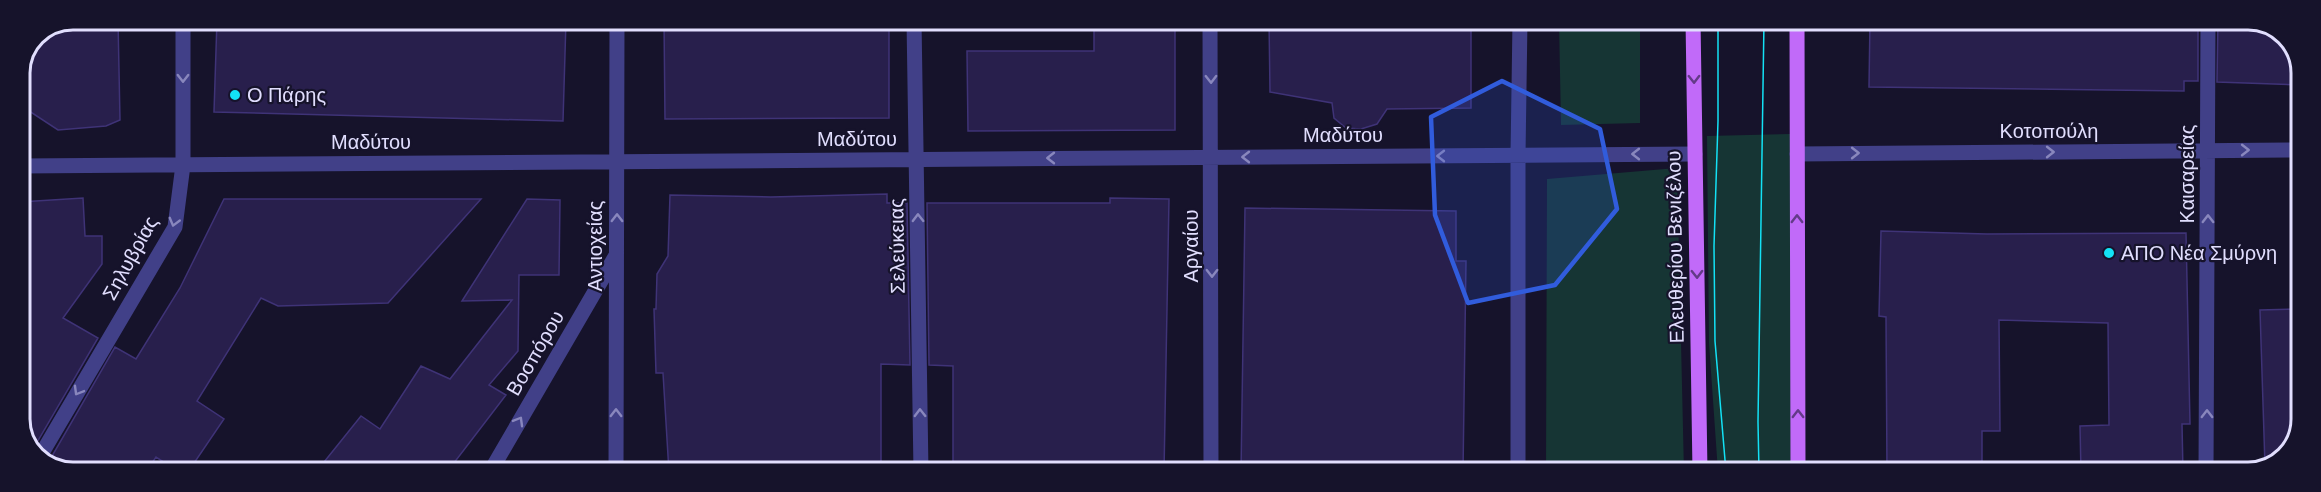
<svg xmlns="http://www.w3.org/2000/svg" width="2321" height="492" viewBox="0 0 2321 492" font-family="'DM Sans',sans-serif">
  <rect width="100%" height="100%" fill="#16132b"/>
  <path fill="#163534" d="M1559 20H1640V123L1561 125Z
    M1790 134 1793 472H1718L1709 343 1707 136Z
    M1677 168 1684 472H1546L1547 179Z"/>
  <path fill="#281f4c" stroke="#3f3377" stroke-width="1.5" d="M73 20H118L120 120 106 126 58 130 20 105V73L35 35Z
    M217 20H566L563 121 214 112Z
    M664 20H889V118L665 119Z
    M1094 20H1175V130L968 131 967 51H1094Z
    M1269 20H1471V108L1387 109 1377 124 1361 129 1346 128 1334 118 1332 103 1270 92Z
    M1870 20H2198V81H2184V91L1869 87Z
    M2218 20H2258L2286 35 2301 67V85L2217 82Z
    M887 194V203H907L910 365 881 364V472H669L663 373H656L654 309H656L657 274 668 256 670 195 771 197Z
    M83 198 85 236H102V264L63 318 98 338 32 451 20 425V202Z
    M1110 198 1169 199 1164 472H953V366L929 365 927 203H1110Z
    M224 199H481L388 303 278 306 261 298 197 401 224 419 188 472H179L156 457 146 472H63L48 463 115 347 136 359 180 288Z
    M527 199 560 200 559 275H519L518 351 489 385 506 395 447 472H316L361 416 380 429 421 366 450 379 512 300 462 301Z
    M1245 208 1456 211V261H1466L1463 472H1241Z
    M1881 231 1987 234 2186 233 2190 424H2182L2183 472H2081L2080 426 2109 425 2108 323 1999 320 2000 431H1982V472H1887L1886 317 1879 316Z
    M2301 309V429L2283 459 2265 466 2260 310Z"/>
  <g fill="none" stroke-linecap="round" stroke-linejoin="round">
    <path stroke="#414088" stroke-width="15" d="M914 20 921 472
      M1210 20 1211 472
      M1797 154 2301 150
      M20 166 1695 154
      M39 458 175 227 183 165V20
      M490 472 615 257
      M616 472 617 20
      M1518 472V155L1520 20
      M2206 472 2208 20"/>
    <path stroke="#c16af9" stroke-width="15" d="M1693 20 1700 472
      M1797 20 1798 472"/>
    <path stroke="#13e2f5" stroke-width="1.5" d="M1718 20V121L1714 246 1715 341 1726 472
      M1759 472 1758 422 1764 20"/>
  </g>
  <defs><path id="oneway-chevron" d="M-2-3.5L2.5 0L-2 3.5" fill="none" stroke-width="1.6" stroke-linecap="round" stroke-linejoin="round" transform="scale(1.5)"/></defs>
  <g stroke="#8987bd">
    <use href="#oneway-chevron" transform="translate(183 78) rotate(90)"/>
    <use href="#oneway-chevron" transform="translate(1211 79) rotate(89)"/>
    <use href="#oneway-chevron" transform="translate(2245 150)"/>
    <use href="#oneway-chevron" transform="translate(2050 152)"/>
    <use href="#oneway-chevron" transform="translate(1855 153)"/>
    <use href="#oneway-chevron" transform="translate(1636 154) rotate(180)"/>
    <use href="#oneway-chevron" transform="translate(1441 156) rotate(180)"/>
    <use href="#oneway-chevron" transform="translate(1246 157) rotate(180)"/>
    <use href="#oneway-chevron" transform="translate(1051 158) rotate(180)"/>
    <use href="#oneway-chevron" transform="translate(617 218) rotate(-90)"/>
    <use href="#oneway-chevron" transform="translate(918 218) rotate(-91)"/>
    <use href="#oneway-chevron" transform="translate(2208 219) rotate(-90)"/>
    <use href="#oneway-chevron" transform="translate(174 222) rotate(105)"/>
    <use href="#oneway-chevron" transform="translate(1212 273) rotate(90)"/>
    <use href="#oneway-chevron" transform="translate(78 391) rotate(120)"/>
    <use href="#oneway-chevron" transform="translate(616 413) rotate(-90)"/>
    <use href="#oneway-chevron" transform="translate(920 413) rotate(-91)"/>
    <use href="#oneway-chevron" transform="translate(2207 414) rotate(-90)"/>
    <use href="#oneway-chevron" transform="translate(519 421) rotate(-60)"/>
  </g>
  <g stroke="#633a88">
    <use href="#oneway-chevron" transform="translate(1694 79) rotate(89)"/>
    <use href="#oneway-chevron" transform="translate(1797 219) rotate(-90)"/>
    <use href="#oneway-chevron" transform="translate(1697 274) rotate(89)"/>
    <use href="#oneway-chevron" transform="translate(1798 414) rotate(-90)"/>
  </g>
  <path fill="#315cdc" fill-opacity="0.2" stroke="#315cdc" stroke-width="4.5" stroke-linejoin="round" d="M1502 81 1600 129 1617 209 1555 285 1468 303 1435 215 1431 117Z"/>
  <g fill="#13e2f5" stroke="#16132b" stroke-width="2">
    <circle cx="235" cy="95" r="6"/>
    <circle cx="2109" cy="253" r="6"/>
  </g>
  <g text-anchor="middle" stroke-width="4.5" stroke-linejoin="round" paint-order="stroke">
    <g font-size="20" fill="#e1defe" stroke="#16132b" text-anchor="start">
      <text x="247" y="102">Ο Πάρης</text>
      <text x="2121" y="260">ΑΠΟ Νέα Σμύρνη</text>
    </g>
    <g font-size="20" fill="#e1defe" stroke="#16132b">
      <text x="2049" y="138">Κοτοπούλη</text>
      <text x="1343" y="142">Μαδύτου</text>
      <text x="857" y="146">Μαδύτου</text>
      <text x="371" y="149">Μαδύτου</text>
      <text transform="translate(2187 174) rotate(-90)" y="7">Καισαρείας</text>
      <text transform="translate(595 246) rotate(-90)" y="7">Αντιοχείας</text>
      <text transform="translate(897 246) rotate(-91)" y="7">Σελεύκειας</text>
      <text transform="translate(1191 246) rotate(-90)" y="7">Αργαίου</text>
      <text transform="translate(1675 247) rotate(-91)" y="7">Ελευθερίου Βενιζέλου</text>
      <text transform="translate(130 258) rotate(-61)" y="7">Σηλυβρίας</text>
      <text transform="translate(535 353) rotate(-60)" y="7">Βοσπόρου</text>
    </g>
  </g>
  <path d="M0 0H2321V492H0ZM73 30H2248A43 43 0 0 1 2291 73V419A43 43 0 0 1 2248 462H73A43 43 0 0 1 30 419V73A43 43 0 0 1 73 30Z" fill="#16132b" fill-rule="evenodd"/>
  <path fill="none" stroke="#e1defe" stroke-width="3" d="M73 30H2248A43 43 0 0 1 2291 73V419A43 43 0 0 1 2248 462H73A43 43 0 0 1 30 419V73A43 43 0 0 1 73 30Z"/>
</svg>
